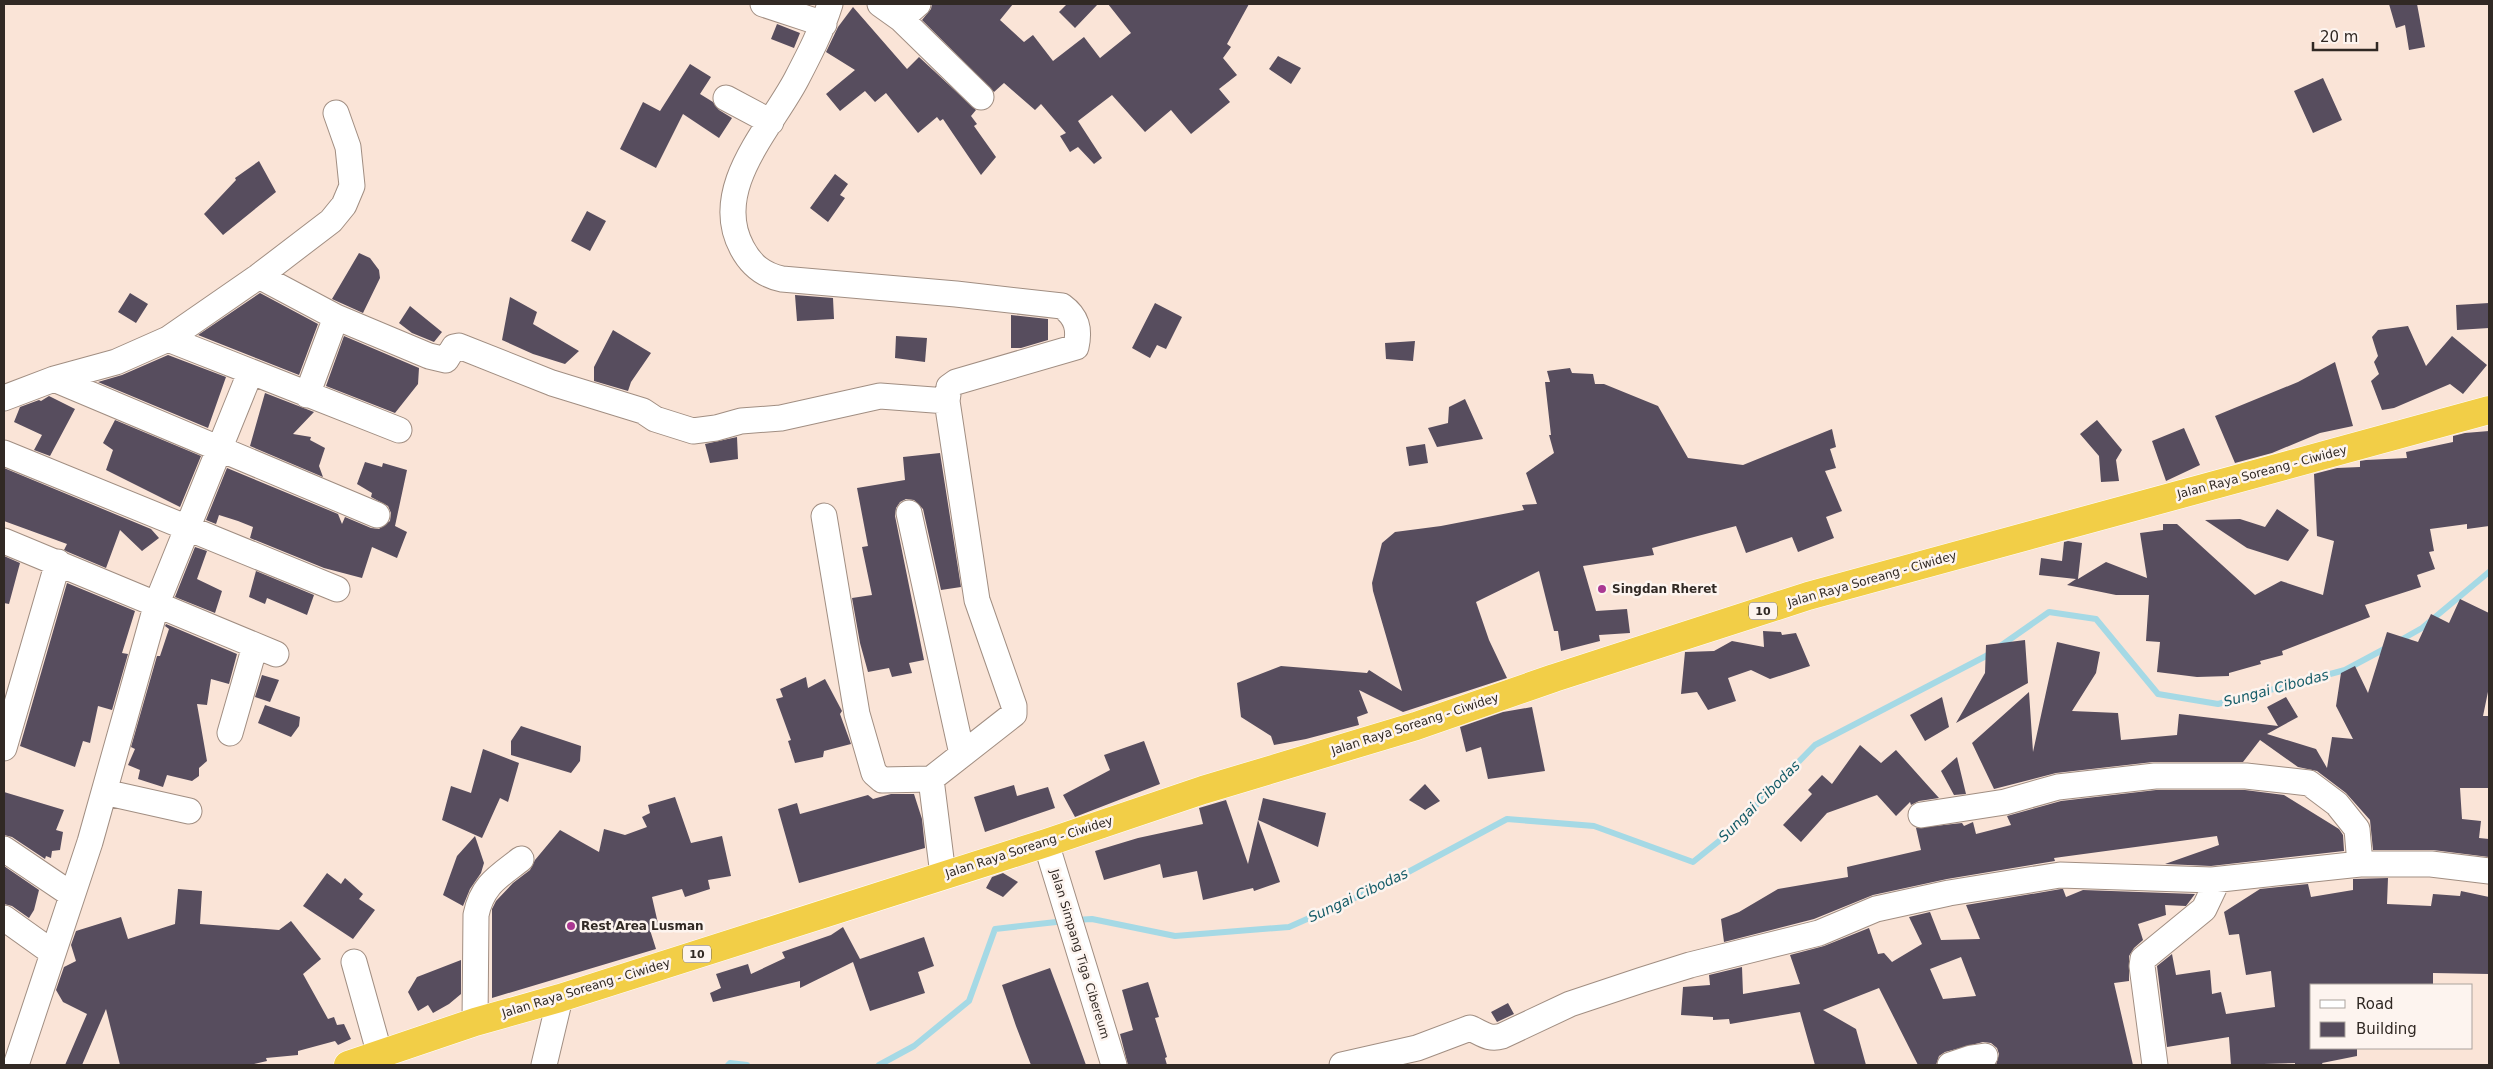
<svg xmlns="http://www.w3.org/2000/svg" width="2493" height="1069" viewBox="0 0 2493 1069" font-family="'DejaVu Sans',sans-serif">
  <rect width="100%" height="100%" fill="#fae4d7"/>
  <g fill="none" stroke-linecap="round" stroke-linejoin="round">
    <path stroke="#a5d9e5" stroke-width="6" d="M2399 641 2422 628 2489 572
      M1075 920 1092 919 1175 936 1289 927 1384 885 1507 819 1594 826 1693 862 1729 833 1815 745 1986 656 2049 612 2096 619 2158 694 2218 704 2345 670 2388 647
      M728 1065 730 1063 747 1065
      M879 1065 914 1046 969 1001 995 929 1065 921"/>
  </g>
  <path fill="#574d5e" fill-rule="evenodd" d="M932 4H1013L1000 20 1024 42 1033 35 1053 61 1084 37 1100 58 1131 33 1108 4H1249L1227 44 1231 47 1223 58 1237 75 1219 89 1230 102 1191 134 1171 110 1145 132 1112 95 1078 121 1102 158 1094 164 1078 147 1070 152 1060 136 1066 133 1041 104 1035 110 1004 83 994 92 922 20 931 9Z
    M1067 4H1098L1075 28 1059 12Z
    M2389 4H2417L2425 47 2409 50 2405 25 2396 28Z
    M853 7 907 69 919 57 976 110 971 116 977 124 974 126 996 157 981 175 943 119 940 121 937 117 918 133 886 93 875 102 865 91 840 111 826 94 855 70 826 52 838 27Z
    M777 24 800 33 794 48 771 39Z
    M1278 56 1301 68 1291 84 1269 69Z
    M690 64 711 77 700 94 713 102 719 110 732 118 719 138 683 114 656 168 620 149 643 102 660 111Z
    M2323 78 2342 120 2313 133 2294 91Z
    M259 161 276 192 223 235 204 214 236 180 235 178Z
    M835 174 848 184 840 195 845 198 828 222 810 208Z
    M587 211 606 221 590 251 571 241Z
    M359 253 370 258 379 270 380 278 363 313 332 299Z
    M130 293 148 304 136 323 118 312Z
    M260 293 318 324 299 375 198 335Z
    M795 295 833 298 834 319 797 321Z
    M510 297 537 312 533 324 579 351 565 364 533 354 502 340Z
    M1155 303 1182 317 1166 349 1157 345 1150 358 1132 348Z
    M2489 303V328L2457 330 2456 305Z
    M410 306 442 332 434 342 412 333 399 323Z
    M1011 315 1048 319V340L1021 348H1011Z
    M2408 326 2426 366 2452 336 2487 365 2463 394 2450 384 2394 408 2382 410 2371 381 2379 374 2374 362 2378 356 2372 337 2378 330Z
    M613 330 651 353 631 382 628 391 594 381V367Z
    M344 336 419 368 418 384 395 413 326 386Z
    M896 336 927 338 925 362 895 358Z
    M1415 341 1413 361 1386 359 1385 343Z
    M168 355 226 377 208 428 98 382 122 375Z
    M2335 362 2353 426 2320 433 2272 453 2235 463 2215 416 2298 382Z
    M1570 368 1572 373 1593 374 1595 384H1604L1658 406 1688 458 1743 465 1832 429 1836 447 1830 449 1836 468 1825 471 1842 511 1826 517 1834 538 1798 552 1792 537 1746 553 1736 526 1652 548 1654 555 1583 566 1596 611 1627 609 1630 633 1599 635 1600 641 1561 651 1558 631H1554L1539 571 1476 602 1489 640 1507 678 1403 712 1359 690 1368 713 1357 717 1359 725 1306 739 1274 745 1271 736 1241 717 1237 683 1281 666 1367 673 1369 670 1402 691 1373 591 1372 583 1382 543 1395 532 1441 526 1524 510 1522 505 1537 504 1526 473 1554 453 1549 435H1551L1545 382H1550L1547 371Z
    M265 393 314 412 293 434 311 437 310 440 325 448 319 466 323 477 250 446Z
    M49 396 75 409 50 456 34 450 42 435 14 422 20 407 39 400 41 401Z
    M1465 399 1483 439 1437 447 1428 428 1448 423 1449 407Z
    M115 420 201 456 180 507 106 470 113 450 103 443Z
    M2097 420 2122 450 2116 460 2119 481 2101 482 2099 456 2080 434Z
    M2184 428 2200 465 2166 481 2152 441Z
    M2489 431V526L2467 529V524L2430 529 2434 551 2429 552 2435 569 2417 575 2421 587 2365 605 2370 617 2282 651 2283 655 2260 661 2261 664 2229 673V676L2197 677 2157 672 2160 642 2146 641 2149 595H2116L2067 585 2076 579 2039 575 2041 558 2062 561 2064 542 2068 541 2082 543 2078 579 2106 562 2147 578 2140 533 2163 530V524H2177L2255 595 2281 581 2323 595 2334 541 2317 536 2314 474 2337 468 2360 467V461L2366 460 2407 458 2406 452 2453 442V436L2465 433Z
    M737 437 738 459 710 463 705 444Z
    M1425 444 1428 463 1409 466 1406 447Z
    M940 453 961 587 941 590 923 509 914 500 906 499 900 502 896 508 895 516 924 660 909 663 912 673 892 677 889 668 868 672 860 643 852 598 872 595 862 547 868 546 857 488 905 480 903 457Z
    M365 462 382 467 383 463 407 470 395 526 407 532 397 558 372 547 362 578 324 568 250 538 253 527 238 521 219 515 216 524 206 520 227 468 338 514 342 524 345 517 371 528 379 529 390 521 391 513 388 506 371 497 372 493 357 484Z
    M4 468 151 529 159 538 142 551 120 530 106 568 68 552 64 550 67 544 4 521Z
    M2277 509 2309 530 2288 561 2247 548 2205 520 2240 519 2265 527Z
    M195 547 207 551 197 579 222 591 215 613 175 597Z
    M4 556 20 563 9 604 4 603Z
    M256 571 314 595 307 615 267 598 265 604 249 597Z
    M67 583 135 611 122 653 128 654 112 710 98 706 90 743 83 741 75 767 20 746Z
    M2460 599 2489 613V687L2483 716H2489V788H2460L2462 819 2481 821 2479 838 2489 839V857L2433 850H2373L2370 820 2346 793 2317 771 2298 767 2260 740 2243 762H2153L2056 773 1994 789 1972 743 2029 692 2033 752 2057 642 2100 652 2096 673 2072 711 2118 713 2121 740 2177 735 2179 714 2278 726 2267 707 2286 697 2298 717 2267 734 2316 749 2327 768 2332 737 2353 739 2336 706 2341 673 2355 666 2368 693 2387 632 2418 642 2431 614 2449 623Z
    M166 624 237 654 229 684 211 679 207 705 197 704 207 761 199 768V776L192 781 167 775 163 787 138 779 140 770 128 765 135 749 131 747 157 656H160L169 629 165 626Z
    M1763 631 1781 632 1782 635 1796 633 1810 666 1770 679 1751 670 1728 678 1736 701 1708 710 1697 692 1681 694 1685 652 1714 651 1732 641 1764 647Z
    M2025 640 2028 683 1956 723 1985 673 1986 645Z
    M262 675 279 680 270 702 255 697Z
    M806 677 808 688 825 679 842 711 840 714 851 744 824 751 823 757 795 763 788 741 791 740 776 699 783 697 780 689Z
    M1942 697 1949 727 1925 741 1910 715Z
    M265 705 300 717 299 726 291 737 258 723Z
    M1532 707 1545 771 1488 779 1481 747 1466 752 1460 727 1503 712Z
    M521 726 581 746 580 761 571 773 511 755V741Z
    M1144 741 1160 784 1075 817 1063 795 1110 770 1104 755Z
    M1860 745 1881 763 1896 750 1939 798 1919 801 1911 805 1910 802 1896 816 1877 795 1827 813 1801 842 1783 825 1812 794 1808 790 1822 775 1832 784Z
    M483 749 519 763 508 802 500 798 482 838 442 820 451 786 471 793Z
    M1957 757 1966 794 1954 795 1941 771Z
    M1425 784 1440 801 1425 810 1409 800Z
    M1014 785 1017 796 1048 787 1055 808 985 832 974 797Z
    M2156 790H2245L2284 795 2339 829 2343 835 2344 851 2211 866 2165 864 2219 845 2217 836 2054 858 2055 861 1947 879 1873 895 1814 919 1724 942 1721 919 1739 912 1778 889 1848 877 1847 867 1921 850 1916 828 1962 823 1964 826 1973 822 1976 834 2011 825 2007 816 2061 801Z
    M4 792 64 810 56 830 63 832 60 850 52 851 51 858 46 856 45 859 12 837 4 835Z
    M891 794H914L922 819 925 848 799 883 778 809 797 803 800 814 868 795 873 799Z
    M675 797 691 843 722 836 731 876 708 880 710 889 685 897 682 889 652 897 659 928 650 930 656 949 492 998V909L496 901 513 883 530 870 535 860 560 830 599 852 604 829 625 835 647 827 642 817 650 813 648 805Z
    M1263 798 1326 813 1318 847 1258 820Z
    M1226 800 1248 864 1258 820 1280 882 1254 891 1253 888 1203 900 1197 871 1163 878 1160 864 1104 880 1095 851 1138 838 1203 824 1199 808Z
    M475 836 484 863 481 873 470 889 463 906 443 895 457 856Z
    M4 866 39 890 34 910 29 918 12 906 4 904Z
    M327 873 341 884 345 878 363 894 359 899 375 910 353 939 303 906Z
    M1003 873 1018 882 1003 897 986 888 992 877Z
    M2388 878 2387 904 2431 906 2433 894 2460 896 2461 891 2489 897V974L2433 973V985H2312V1048H2357V1056L2322 1063 2323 1065H2295V1063L2231 1065 2229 1037 2167 1047 2157 966 2172 954 2176 975 2210 970 2212 994 2221 992 2226 1014 2275 1007 2271 971 2246 975 2239 934 2229 935 2224 912 2260 889 2308 884 2311 897 2353 890V879Z
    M178 889 202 891 200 924 279 930 291 921 321 959 303 974 328 1019 334 1017 337 1025 344 1024 351 1039 338 1045 335 1041 298 1051V1055L266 1058 267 1061 250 1065H120L106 1009 82 1065H65L87 1014 63 1002 56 990 64 967 76 961 71 945 76 931 121 917 128 939 175 924Z
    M2061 889H2063L2066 897 2083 890 2195 894 2186 906 2165 905 2166 915 2138 924 2143 940 2134 948 2129 956V981L2114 983 2133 1065H1996L1999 1054 1997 1048 1991 1043 1983 1042 1945 1052 1939 1056 1936 1065H1918L1879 988 1823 1010 1856 1029 1866 1065H1815L1800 1012 1730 1024 1729 1019 1713 1020V1017L1681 1015 1683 987 1710 985 1709 975 1742 967 1743 994 1800 984 1790 955 1824 946 1869 928 1878 954 1884 953 1892 962 1922 944 1909 917 1930 912 1941 940 1980 939 1966 905ZM1961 957 1976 996 1943 999 1930 969Z
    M843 927 860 959 857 960 924 937 934 966 918 972 925 993 870 1011 853 962 800 988V981L713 1002 710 993 721 988 716 974 748 964 751 974 785 958 782 952 831 935Z
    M461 960V994L449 1004 433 1013 428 1005 418 1011 408 992 417 977Z
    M1050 968 1071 1024 1086 1065H1031L1016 1026 1002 985Z
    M1148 982 1159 1017 1155 1018 1167 1057 1165 1058 1167 1065H1128L1120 1034 1133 1030 1122 990Z
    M1508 1003 1514 1014 1497 1022 1491 1012Z"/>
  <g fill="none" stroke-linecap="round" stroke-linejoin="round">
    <g stroke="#a18e82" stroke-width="27">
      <path id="minor" d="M763 4 824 24
        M830 4C822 30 809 55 796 80 770 129 710 189 742 248 751 265 763 275 782 279L956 294 1062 306C1077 317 1080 329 1076 347L956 382 949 387 947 401 977 600 1014 706V714L931 779 943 875
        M880 4 901 19 981 97
        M901 19 918 4
        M726 98 771 122
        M259 276 336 317 429 356 446 360 454 347 459 346 552 383 643 411 655 419 693 431 716 428 741 421 781 418 880 396 947 401
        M168 339 399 430
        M54 379 377 515
        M307 395 336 317
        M4 398 54 379 116 362 168 339 259 276 331 221 344 205 352 186 348 147 336 113
        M4 453 337 589
        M909 513 962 754
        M824 516 857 714 874 773 882 780 931 779
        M4 541 276 654
        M230 733 255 646
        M4 748 58 562
        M104 792 189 811
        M1921 815 2005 802 2058 787 2155 776H2246L2309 783 2337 804 2357 829 2360 864
        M1046 843 1114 1065
        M4 849 72 895
        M4 918 53 953
        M354 962 380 1055
        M475 1022 476 915C482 885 498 877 521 859
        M16 1065 90 842 157 603 250 373
        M544 1065 560 998
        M1342 1065 1417 1048 1470 1028C1482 1033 1488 1040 1502 1036L1570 1004 1642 980 1690 965 1819 933 1876 909 1949 893 2060 875 2212 880 2360 864H2431L2489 871
        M1950 1065 1971 1058 1985 1056
        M2155 1065 2142 966 2143 959 2204 909 2214 888 2212 880"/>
    </g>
    <g stroke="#fff" stroke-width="29">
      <path id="trunk" d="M348 1065 475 1022 560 998 1046 843 1203 790 1416 726 1554 678 1808 596 2489 410"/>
    </g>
    <use href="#minor" stroke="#fff" stroke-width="25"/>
    <use href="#trunk" stroke="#f2ce47" stroke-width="28"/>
  </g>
  <g fill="#aa3892" stroke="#fdf4ef" stroke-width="2">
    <circle cx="1602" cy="589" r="5"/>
    <circle cx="571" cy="926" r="5"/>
  </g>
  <g text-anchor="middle" stroke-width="5" stroke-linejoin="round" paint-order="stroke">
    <g fill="#fdf4ef" stroke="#6e6661" stroke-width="1">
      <rect x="1749" y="602.5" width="28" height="17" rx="4"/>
      <rect x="683" y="945.5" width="28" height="17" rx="4"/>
    </g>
    <g font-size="11" font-weight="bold" fill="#312924">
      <text x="1763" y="615">10</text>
      <text x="697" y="958">10</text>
    </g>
    <g font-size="12" fill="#312924" stroke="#fdf4ef">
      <text transform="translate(2262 472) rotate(-15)" y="4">Jalan Raya Soreang - Ciwidey</text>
      <text transform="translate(1872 579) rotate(-16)" y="4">Jalan Raya Soreang - Ciwidey</text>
      <text transform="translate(1415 724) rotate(-18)" y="4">Jalan Raya Soreang - Ciwidey</text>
      <text transform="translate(1029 847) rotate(-18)" y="4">Jalan Raya Soreang - Ciwidey</text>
      <text transform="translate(1080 954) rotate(73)" y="4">Jalan Simpang Tiga Cibereum</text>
      <text transform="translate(586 988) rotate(-17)" y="4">Jalan Raya Soreang - Ciwidey</text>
    </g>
    <g font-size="12" font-weight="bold" fill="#312924" stroke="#fdf4ef" text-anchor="start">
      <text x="1612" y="593">Singdan Rheret</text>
      <text x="581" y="930">Rest Area Lusman</text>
    </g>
    <g font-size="14" font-style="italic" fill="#155c68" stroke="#fdf4ef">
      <text transform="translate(2276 688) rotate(-15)" y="5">Sungai Cibodas</text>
      <text transform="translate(1759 801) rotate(-45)" y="5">Sungai Cibodas</text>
      <text transform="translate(1358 895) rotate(-25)" y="5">Sungai Cibodas</text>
    </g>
  </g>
  <rect width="2493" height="1069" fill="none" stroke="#312924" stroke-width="10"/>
  <rect x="2310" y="984" width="162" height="65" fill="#fdf4ef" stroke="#aba39e"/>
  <rect x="2320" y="1000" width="25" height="8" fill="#ffffff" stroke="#aba39e"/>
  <text x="2356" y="1009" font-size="15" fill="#312924">Road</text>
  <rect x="2320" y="1022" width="25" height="15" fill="#574d5e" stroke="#aba39e"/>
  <text x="2356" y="1034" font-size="15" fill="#312924">Building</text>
  <path d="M2313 42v8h64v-8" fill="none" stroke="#312924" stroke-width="2.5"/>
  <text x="2320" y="42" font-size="15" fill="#312924" stroke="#fdf4ef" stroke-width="4" paint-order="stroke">20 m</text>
</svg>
